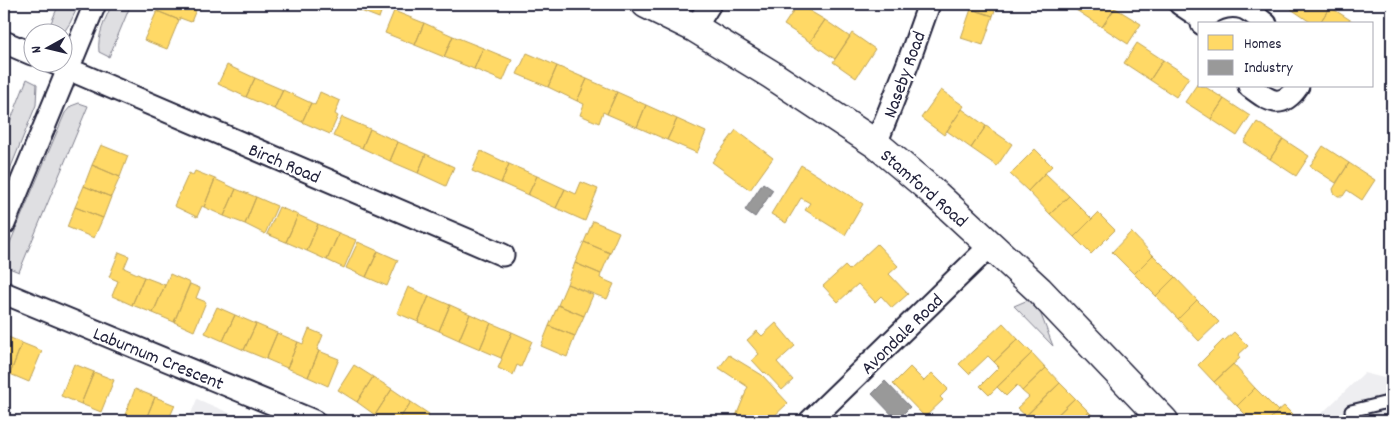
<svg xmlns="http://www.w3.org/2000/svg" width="1396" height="425" viewBox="0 0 1396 425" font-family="Dekko,sans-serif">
  <rect width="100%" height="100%" fill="#fff"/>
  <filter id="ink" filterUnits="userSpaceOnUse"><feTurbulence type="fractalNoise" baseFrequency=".02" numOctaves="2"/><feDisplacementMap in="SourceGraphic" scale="10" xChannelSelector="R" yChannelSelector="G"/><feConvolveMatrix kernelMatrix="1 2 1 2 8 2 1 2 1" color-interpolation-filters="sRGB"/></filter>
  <g filter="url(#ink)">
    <path fill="#eeeef1" d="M1364 373 1392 380V421H1314Z
      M197 399 248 421H188Z"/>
    <path fill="#dfdfe2" stroke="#80808e" d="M59 4H79L70 23 64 32H47Z
      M112 4H131L109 57 99 52C97 35 105 20 112 4Z
      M27 79 37 84 36 105 4 184V137Z
      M79 103 88 106 19 272 4 266V257L65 113 71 106Z
      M1028 300 1040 312 1053 346 1014 306Z"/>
    <path fill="#ffd966" stroke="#bda259" d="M160 4H188L197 7 191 22 180 18 179 20 157 11Z
      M349 4H384L379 18 348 6Z
      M798 4 825 20 810 42 784 25Z
      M972 4H997L993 16 971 9Z
      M1081 4H1109L1115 8 1102 27 1076 10Z
      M1294 4H1328L1327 5 1330 7 1319 24H1313L1291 9Z
      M1330 7 1355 23V24H1319Z
      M1115 8 1141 24 1128 44 1102 27Z
      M971 9 993 16 983 45 961 38Z
      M157 11 179 20 167 49 144 40Z
      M394 11 424 23 415 45 385 33Z
      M825 20 850 37 835 59 810 42Z
      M424 23 453 36 444 57 415 45Z
      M852 33 875 49 856 78 833 62Z
      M453 36 483 48 474 69 444 57Z
      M1137 43 1163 60 1150 80 1124 63Z
      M483 48 512 60 503 81 474 69Z
      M527 53 557 66 548 87 517 74Z
      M1163 60 1189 77 1176 97 1150 80Z
      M227 65 255 78 246 97 218 84Z
      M557 66 587 79 577 101 548 87Z
      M255 78 283 90 274 109 246 97Z
      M587 79 617 92 607 114 603 112 599 123 580 115 584 104 577 101Z
      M1198 83 1200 84V86H1204L1224 99 1211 119 1185 102Z
      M283 90 311 103 302 122 274 109Z
      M941 90 964 106 944 135 921 118Z
      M320 92 340 101 335 114 338 116 330 134 302 122 311 103 315 105Z
      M617 92 646 105 637 127 607 114Z
      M1224 99 1250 116 1237 136 1211 119Z
      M646 105 677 119 667 140 637 127Z
      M962 109 986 126 971 148 947 131Z
      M342 117 370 129 362 148 333 136Z
      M677 119 706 132 697 153 667 140Z
      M1257 122 1283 139 1270 159 1244 142Z
      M986 126 1012 144 997 166 971 148Z
      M370 129 398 142 390 161 362 148Z
      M736 130 773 158 750 190 712 162Z
      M1283 139 1309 156 1296 176 1270 159Z
      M398 142 426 154 418 173 390 161Z
      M101 145 128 156 120 177 92 165Z
      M1323 146 1349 163 1336 183 1310 166Z
      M1035 149 1052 166 1028 191 1010 174Z
      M481 151 509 164 501 183 472 171Z
      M426 154 454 167 446 186 418 173Z
      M1349 163 1375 180 1362 200 1347 190 1343 196H1338L1334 193 1333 189Z
      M509 164 537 176 528 195 501 183Z
      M92 165 120 177 111 197 84 186Z
      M801 165 863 204 845 235 805 210 810 203 801 198 786 223 771 214Z
      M195 171 215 179 204 207 202 206 197 217 174 206 189 173 193 175Z
      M1045 173 1069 196 1050 214 1028 191Z
      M537 176 565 189 556 208 528 195Z
      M215 179 236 189 224 216 204 207Z
      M581 182 598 189 585 221 556 208 565 189 576 194Z
      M84 186 111 197 103 218 75 207Z
      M236 189 256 197 245 224 224 216Z
      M1069 196 1092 219 1074 237 1050 214Z
      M256 197 277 206 265 234 245 224Z
      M75 207 103 218 94 238 67 227Z
      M279 207 298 215 286 242 267 234Z
      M1098 213 1115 230 1091 254 1074 237Z
      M298 215 318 224 307 251 286 242Z
      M593 221 619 232 610 253 584 242Z
      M318 224 339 233 327 260 307 251Z
      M1131 232 1153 255 1134 274 1112 252Z
      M339 233 356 240 344 268 327 260Z
      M358 242 378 251 366 277 346 268Z
      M584 242 610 253 601 274 575 263Z
      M877 244 898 266 889 274 908 294 892 308 881 296 875 302 858 284 838 302 823 286 845 266 849 270Z
      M378 251 398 260 387 286 366 277Z
      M119 252 129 256 124 268 144 277 132 305 112 296 118 281 109 277Z
      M1153 255 1175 277 1156 296 1134 274Z
      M575 263 601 274 600 278 614 284 607 299 567 284Z
      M170 274 190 283 174 322 153 313Z
      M144 277 165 285 153 313 132 305Z
      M1175 277 1197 300 1178 319 1156 296Z
      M190 284 200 288 196 298 206 302 194 331 174 322Z
      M567 284 593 295 584 316 558 305Z
      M408 287 429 296 418 322 397 313Z
      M429 296 450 305 439 331 418 322Z
      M1197 300 1219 322 1199 341 1178 319Z
      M450 305 470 314 459 340 439 331Z
      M558 305 584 316 575 336 549 326Z
      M217 307 235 315 223 341 205 333Z
      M470 314 491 323 480 349 459 340Z
      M235 315 256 324 244 350 223 341Z
      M491 323 512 332 501 358 480 349Z
      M776 323 795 346 777 362 793 380 782 390 765 372 764 373 752 360 759 354 747 340 757 331 762 336Z
      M1003 323 1018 339 994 362 988 356 969 374 959 364Z
      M256 324 277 333 266 359 244 350Z
      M549 326 575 336 567 357 541 346Z
      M309 329 323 335 317 350 319 351 308 377 287 368 298 342 303 344Z
      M512 332 532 341 521 367 517 365 513 375 498 368 502 359 501 358Z
      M1234 332 1248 346 1238 355 1240 358 1214 382 1198 365 1223 340 1224 341Z
      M277 333 298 342 287 368 266 359Z
      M4 335 22 343 10 374 4 372Z
      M1018 339 1032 353 989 395 980 386 999 367 994 362Z
      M22 343 42 351 29 382 10 374Z
      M319 351 339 359 328 386 308 377Z
      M1032 353 1046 368 1022 391 1017 385 1006 396 997 387Z
      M729 355 762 375 788 403 771 419 769 417 764 421H734L746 392H745L748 387 719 368Z
      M74 364 94 372 81 404 61 396Z
      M1233 364 1255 388 1237 406 1214 382Z
      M354 365 373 377 357 402 338 390Z
      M910 367 924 381 932 373 948 389 940 397 943 400 925 417 893 384Z
      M1046 368 1060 383 1026 416 1017 408 1029 397 1022 391Z
      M94 372 114 380 101 412 81 404Z
      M373 377 392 389 375 415 357 402Z
      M1060 383 1075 398 1051 421H1047L1045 419 1043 421H1020Z
      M1255 388 1278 411 1268 421H1252L1237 406Z
      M135 389 155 397 145 421H125L123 420Z
      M392 389 411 402 398 421H385L375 415Z
      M155 397 175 405 168 421H145Z
      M1075 398 1089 412 1079 421H1051Z
      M411 402 429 414 425 421H398Z
      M1284 406 1299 421H1268L1278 411Z
      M1089 412 1097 421H1079Z
      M1373 415 1374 421H1360L1359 418Z"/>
    <path fill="#999" stroke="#75757d" d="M763 183 773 190 755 217 745 210Z
      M885 381 910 407 897 420 872 394Z"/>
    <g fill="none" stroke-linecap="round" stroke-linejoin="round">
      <g stroke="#22223b" stroke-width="15">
        <path id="service" d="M1351 411 1392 401"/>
      </g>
      <g stroke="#22223b" stroke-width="25">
        <path id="minor" d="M1180 4 1204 20
          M1202 24C1209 9 1228 4 1243 8 1251 11 1259 19 1266 24
          M695 28 710 4
          M4 42 32 54
          M52 62 503 255
          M1249 86C1269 101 1281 111 1298 86
          M876 144 908 63 929 4
          M4 224 95 4
          M4 293 314 421
          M810 421 991 245"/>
      </g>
      <g stroke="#22223b" stroke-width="31">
        <path id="primary" d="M646 4 695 28 772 75 876 144 932 191 1039 290 1164 421"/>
      </g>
      <use href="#service" stroke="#fff" stroke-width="11"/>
      <use href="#minor" stroke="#fff" stroke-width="21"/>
      <use href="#primary" stroke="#fff" stroke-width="28"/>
    </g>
  </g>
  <g text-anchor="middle" stroke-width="5" stroke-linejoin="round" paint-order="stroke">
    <g font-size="19" fill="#22223b" stroke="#fff">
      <text transform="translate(903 74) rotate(-70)" y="7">Naseby Road</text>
      <text transform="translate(285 162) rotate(23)" y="7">Birch Road</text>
      <text transform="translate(925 187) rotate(41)" y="7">Stamford Road</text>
      <text transform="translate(901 333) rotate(-44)" y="7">Avondale Road</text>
      <text transform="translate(159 357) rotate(22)" y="7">Laburnum Crescent</text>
    </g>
  </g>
  <rect width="1396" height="425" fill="none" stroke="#fff" stroke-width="20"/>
  <rect x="10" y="10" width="1376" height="405" fill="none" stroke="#22223b" stroke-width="2" filter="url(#ink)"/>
  <rect x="1198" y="22" width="175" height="65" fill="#ffffff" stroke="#a7a7b1"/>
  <rect x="1208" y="35" width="25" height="15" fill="#ffd966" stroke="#a7a7b1"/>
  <text x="1244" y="48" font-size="15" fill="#22223b">Homes</text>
  <rect x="1208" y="60" width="25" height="15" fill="#999999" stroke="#a7a7b1"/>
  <text x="1244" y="72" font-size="15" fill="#22223b">Industry</text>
  <g transform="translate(48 48) rotate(262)"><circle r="24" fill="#ffffff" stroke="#a7a7b1"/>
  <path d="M0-4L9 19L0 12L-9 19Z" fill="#22223b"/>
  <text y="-8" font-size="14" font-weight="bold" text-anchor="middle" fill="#22223b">N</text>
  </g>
</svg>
